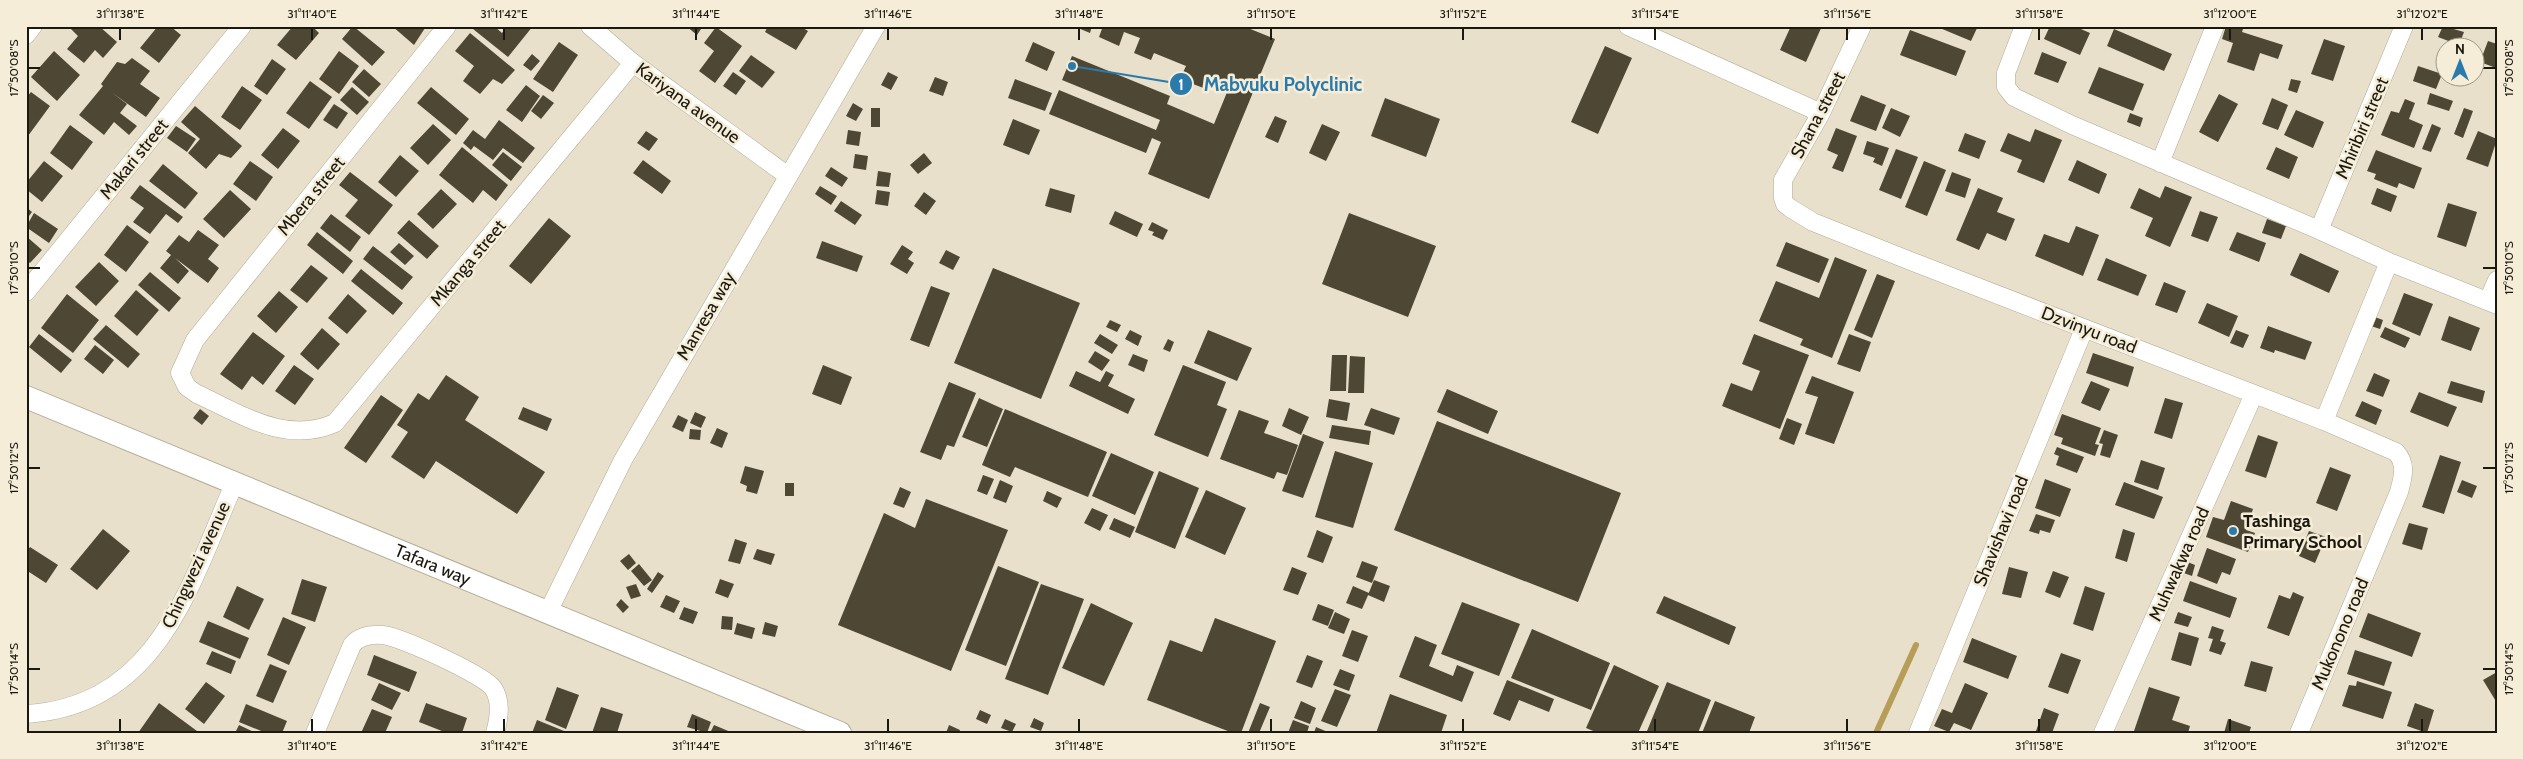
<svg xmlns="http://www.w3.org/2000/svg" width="2523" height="759" viewBox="0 0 2523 759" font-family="Cabin,sans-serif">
  <rect width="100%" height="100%" fill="#e8e0ca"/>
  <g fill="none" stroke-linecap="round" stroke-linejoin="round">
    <path stroke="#b69e58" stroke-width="6" d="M1876 733 1916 645"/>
  </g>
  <path fill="#4e4734" d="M68 26H99L117 42 103 58 95 50 84 63 67 49 78 36Z
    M158 26H170L181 35 159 63 140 48Z
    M293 26H312L319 33 296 60 277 45Z
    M353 26 385 52 372 66 342 39Z
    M392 26H423L425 28 414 45Z
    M475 26H494L502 33 507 26H533L508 57 473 29Z
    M686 26H703L697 35Z
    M768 26H800L808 31 796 50 765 32Z
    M1073 26H1092L1090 33Z
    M1103 26 1164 28 1243 26 1275 39 1209 199 1148 174 1161 142 1152 138 1146 153 1049 114 1059 90 1156 130 1160 120 1062 80 1072 56 1170 96 1167 104 1214 124 1230 85 1211 77 1206 89 1180 79 1186 66 1154 53 1151 60 1134 53 1140 38 1124 32 1119 46 1099 37Z
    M1791 26H1822L1806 62 1780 50Z
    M1935 26H1978L1971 41Z
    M2050 26H2074L2090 33 2080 55 2044 39Z
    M2226 26H2244L2242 32 2283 45 2278 59 2260 53 2254 71 2227 62 2233 43 2222 39Z
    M2443 26 2464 32 2459 45 2438 37Z
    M716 27 742 46 715 83 699 71 714 51 704 43Z
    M2114 29 2172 54 2164 71 2107 46Z
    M1910 30 1966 51 1956 76 1900 55Z
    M470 33 515 70 502 84 493 79 480 94 463 81 474 66 455 51Z
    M2324 39 2345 46 2333 81 2311 74Z
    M2488 41 2497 44 2496 68 2480 62Z
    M559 42 578 55 553 92 533 79Z
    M1033 42 1055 52 1047 71 1025 61Z
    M1605 46 1632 58 1598 134 1571 122Z
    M54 51 80 75 57 101 31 77Z
    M339 51 359 66 339 94 319 79Z
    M2042 52 2067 62 2058 83 2034 74Z
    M532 54 540 61 531 71 523 65Z
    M751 55 775 72 762 88 739 71Z
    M132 58 150 71 140 84 160 98 146 117 111 92 127 104 120 113 137 126 129 135 114 122 104 135 79 115 103 86 101 84 117 62 125 64Z
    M272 59 286 69 267 95 254 86Z
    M2418 66 2442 74 2436 89 2413 81Z
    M2099 67 2144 84 2133 111 2088 93Z
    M364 69 381 84 369 97 352 82Z
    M733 72 746 81 736 95 723 86Z
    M888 72 898 77 891 90 881 85Z
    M935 77 948 82 943 96 929 91Z
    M1015 79 1052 93 1045 111 1008 98Z
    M2291 79 2301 81 2297 93 2288 90Z
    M310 81 332 97 309 129 286 113Z
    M526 85 540 96 522 122 506 110Z
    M242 86 262 100 240 130 221 117Z
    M352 87 369 102 357 115 340 100Z
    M431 87 469 119 456 135 417 103Z
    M31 92 50 106 28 136 26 135V98Z
    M2430 93 2453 101 2449 111 2427 104Z
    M2219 94 2238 104 2218 142 2199 132Z
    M543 95 554 103 541 119 531 111Z
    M1861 95 1886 105 1876 131 1850 121Z
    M1385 98 1440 119 1426 157 1371 136Z
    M2272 98 2288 105 2278 130 2262 124Z
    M2405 99 2415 103 2409 119 2423 125 2414 148 2381 135 2391 111 2399 113Z
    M853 103 863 109 856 121 846 116Z
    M334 104 348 113 337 129 323 120Z
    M195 106 242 146 231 158 219 154 206 169 188 153 200 139 181 122Z
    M871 108H880V127H871Z
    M1891 108 1910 116 1900 137 1882 128Z
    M2464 108 2473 111 2463 138 2454 134Z
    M2296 110 2324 122 2313 148 2284 135Z
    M2130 113 2143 118 2140 127 2127 122Z
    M1275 116 1287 121 1278 143 1265 137Z
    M1013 119 1040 130 1029 155 1003 145Z
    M499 120 535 148 523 163 503 148 493 160 474 146 471 150 463 143 473 130 485 139Z
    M433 124 451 140 428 165 410 148Z
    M1322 124 1340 132 1326 161 1309 153Z
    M2432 124 2441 128 2431 152 2422 149Z
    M70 125 93 142 72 170 50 153Z
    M176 126 196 139 187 152 167 138Z
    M283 128 300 141 278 169 261 155Z
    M1836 128 1857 136 1843 172 1832 168 1838 155 1827 150Z
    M2035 129 2062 140 2044 183 2017 172 2022 160 2000 151 2008 133 2030 142Z
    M848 130 861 132 859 146 846 144Z
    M646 131 658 139 649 151 637 143Z
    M2478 131 2497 139 2488 167 2466 159Z
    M1965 133 1986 141 1979 159 1958 151Z
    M1867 141 1889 148 1882 166 1873 162 1875 158 1863 154Z
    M462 147 508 185 496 201 483 190 473 203 439 175Z
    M2276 147 2298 157 2289 179 2266 169Z
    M1896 149 1918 157 1901 199 1879 190Z
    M2376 150 2422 168 2414 189 2399 183 2397 188 2374 179 2376 174 2367 171Z
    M503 152 522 167 511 181 492 165Z
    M924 153 932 163 918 174 910 165Z
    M855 154 868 156 866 170 853 168Z
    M400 155 419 171 396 197 378 182Z
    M643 160 671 181 662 194 633 173Z
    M2077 160 2107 174 2099 194 2068 180Z
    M44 161 63 176 42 202 26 189V183Z
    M250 161 273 177 256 201 233 184Z
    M1924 161 1946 170 1927 216 1905 207Z
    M163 164 198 193 185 209 149 181Z
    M831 167 848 178 842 187 825 176Z
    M878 171 891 173 889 187 876 186Z
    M350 172 393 205 369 235 345 216 358 200 339 185Z
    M1952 172 1971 179 1965 198 1945 191Z
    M140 185 183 217 178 223 166 214 150 234 133 222 144 208 130 198Z
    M820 186 837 196 831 205 815 194Z
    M2165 186 2192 197 2170 247 2145 236 2153 218 2130 208 2139 188 2160 198Z
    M1050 188 1075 195 1071 213 1045 206Z
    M1978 188 2003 198 1997 212 2015 219 2006 241 1987 233 1979 250 1956 240Z
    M2377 188 2397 196 2391 212 2371 204Z
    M441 189 457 204 433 229 417 214Z
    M230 190 251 209 224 238 203 219Z
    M877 190 890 192 888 206 875 204Z
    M924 192 936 201 926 215 914 206Z
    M841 201 862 215 855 225 834 211Z
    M2448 203 2477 212 2466 247 2437 237Z
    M26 207 32 212 26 220Z
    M1115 211 1143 224 1137 237 1109 224Z
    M2200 211 2218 217 2208 242 2191 236Z
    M34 213 58 229 49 243 26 227Z
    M1349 213 1436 246 1408 317 1322 284Z
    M331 214 361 237 350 252 320 228Z
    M549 218 571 236 531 284 509 266Z
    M2267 219 2286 226 2281 239 2262 233Z
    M409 220 439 246 427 259 397 233Z
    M1152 222 1168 230 1163 240 1152 235 1154 232 1148 230Z
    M127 225 149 242 126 272 104 255Z
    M2076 226 2099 235 2083 276 2035 256 2044 234 2069 243Z
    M198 230 219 245 208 259 219 268 208 283 175 258 189 271 178 284 160 268 171 255 166 251 179 235 189 242Z
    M317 232 353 261 343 274 307 245Z
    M2237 232 2266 243 2259 262 2229 250Z
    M26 236 42 250 30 263 26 260Z
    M822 241 863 256 857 272 816 258Z
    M1786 242 1829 259 1819 283 1776 266Z
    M399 243 414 256 405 265 390 252Z
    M902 245 913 252 908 259 914 263 907 274 890 264Z
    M373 246 413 277 402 290 363 259Z
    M946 250 960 257 953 270 939 263Z
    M2300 253 2339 271 2329 293 2290 275Z
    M1835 257 1867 270 1832 358 1800 345 1803 339 1759 321 1776 281 1819 298Z
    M2106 258 2147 275 2138 296 2097 280Z
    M99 262 119 281 96 306 75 287Z
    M311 265 328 278 307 303 290 290Z
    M993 268 1080 303 1041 399 954 363Z
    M361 269 403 303 393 315 351 281Z
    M150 272 181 298 169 312 138 285Z
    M1877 274 1895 281 1872 338 1854 330Z
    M2164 282 2186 291 2177 313 2155 305Z
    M931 286 950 293 929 347 910 340Z
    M136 290 159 310 137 336 114 316Z
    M279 291 298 307 276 333 257 316Z
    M2404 293 2433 304 2420 336 2392 324Z
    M67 294 99 320 73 353 41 328Z
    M348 294 367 311 347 334 328 318Z
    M2207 303 2238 316 2229 337 2198 323Z
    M2372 316 2383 320 2380 329 2368 325Z
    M2449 316 2480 328 2471 351 2441 340Z
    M1110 320 1121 325 1117 332 1106 327Z
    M106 325 140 354 128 368 93 339Z
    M2268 326 2312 342 2305 360 2275 350 2274 353 2260 348Z
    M2385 327 2410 338 2405 348 2380 337Z
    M322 328 340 344 318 370 300 354Z
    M1130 330 1142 336 1138 346 1125 339Z
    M1208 330 1252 348 1237 381 1194 363Z
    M2236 330 2249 335 2243 348 2230 343Z
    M253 332 285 356 263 385 252 376 242 390 220 374Z
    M39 334 72 360 61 373 29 347Z
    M1100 334 1118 345 1112 354 1094 343Z
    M1754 334 1809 355 1780 429 1722 406 1731 383 1752 391 1760 371 1742 364Z
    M1849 334 1871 342 1860 372 1837 364Z
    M1168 339 1174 342 1170 352 1163 349Z
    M95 345 114 360 103 374 84 359Z
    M1095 351 1110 360 1102 371 1088 362Z
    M2093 353 2134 367 2128 387 2086 373Z
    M1133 354 1148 360 1144 372 1128 365Z
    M1332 355H1347L1346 391H1330Z
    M1350 356 1365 357 1364 393H1348Z
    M294 365 314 379 295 405 275 391Z
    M823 365 852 377 841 405 812 394Z
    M1183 365 1226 382 1217 405 1227 409 1208 457 1154 435Z
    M1076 371 1100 382 1106 371 1114 375 1108 386 1135 399 1128 414 1069 386Z
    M2374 373 2390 380 2383 397 2366 391Z
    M446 375 479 397 465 420 545 472 517 514 436 461 424 479 391 457 408 432 397 425 418 393 429 400Z
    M1812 376 1854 392 1834 444 1805 434 1818 397 1805 393Z
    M2091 381 2110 389 2100 411 2081 403Z
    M2451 381 2485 391 2482 403 2447 393Z
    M949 382 976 393 954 447 947 445 941 460 920 452Z
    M1447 389 1498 411 1488 434 1437 412Z
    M2419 392 2457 407 2448 427 2410 412Z
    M381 395 403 410 366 463 344 448Z
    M979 398 1003 409 987 447 962 437Z
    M2165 398 2183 403 2172 439 2154 433Z
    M1329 399 1350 403 1347 421 1326 417Z
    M2362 401 2382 410 2376 425 2355 416Z
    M523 407 552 419 547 431 518 419Z
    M1289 408 1309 417 1301 435 1282 426Z
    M1371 408 1400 418 1394 435 1364 425Z
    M200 409 209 416 202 425 193 418Z
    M1005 409 1107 452 1088 497 1015 467 1010 477 982 465Z
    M1239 410 1269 421 1264 433 1298 445 1287 475 1277 472 1274 479 1220 459Z
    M695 412 706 417 701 428 690 423Z
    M2062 414 2101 428 2095 444 2099 445 2095 456 2061 444 2063 438 2054 435Z
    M678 415 688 420 683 432 672 427Z
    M1787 418 1802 424 1794 445 1779 439Z
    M1437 421 1621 493 1578 602 1394 530Z
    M1332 425 1371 431 1369 445 1329 438Z
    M717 428 728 433 722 448 710 443Z
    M690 429 701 430 700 440 689 439Z
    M2104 430 2118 435 2110 458 2100 455 2103 444 2099 443Z
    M1303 434 1324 442 1303 498 1282 491Z
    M2258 435 2278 442 2266 478 2245 471Z
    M2057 447 2084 457 2077 473 2056 465 2059 456 2054 454Z
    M1335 451 1373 463 1353 528 1315 517Z
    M1111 453 1154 472 1135 515 1092 496Z
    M2440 455 2461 462 2444 514 2422 507Z
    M2141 460 2165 468 2158 490 2134 482Z
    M745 466 764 471 757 494 746 491 747 486 740 483Z
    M2330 467 2351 475 2337 511 2316 503Z
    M1159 471 1199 488 1175 549 1135 532Z
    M983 475 994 479 987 495 977 491Z
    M2045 479 2071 489 2060 517 2035 508Z
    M1000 480 1013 486 1006 503 993 498Z
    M2462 480 2477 486 2472 498 2457 492Z
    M2124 482 2163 497 2154 519 2115 505Z
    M785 483H794V496H785Z
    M900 487 911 492 904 508 893 504Z
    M1206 490 1246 508 1225 555 1185 537Z
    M1047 491 1062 498 1057 508 1043 501Z
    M926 499 1008 530 951 671 838 625 884 513 915 528Z
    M2231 501 2253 509 2246 530 2255 533 2248 552 2206 537 2213 517 2224 520Z
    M1092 508 1108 515 1100 531 1084 523Z
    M2036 514 2055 520 2050 533 2040 530 2039 534 2029 531Z
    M1114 518 1135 527 1130 538 1109 529Z
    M2409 523 2428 528 2422 550 2402 544Z
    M103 529 130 551 97 590 70 569Z
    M2123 529 2135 533 2127 562 2115 558Z
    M1317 530 1333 537 1323 563 1307 557Z
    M2309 531 2326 537 2315 563 2299 556Z
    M735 539 747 543 740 564 728 561Z
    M30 547 58 565 46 583 26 570V553Z
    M2207 548 2236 559 2230 575 2222 572 2217 584 2197 576Z
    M757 549 775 554 771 565 753 559Z
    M629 554 636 563 628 570 620 561Z
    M1362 561 1378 567 1372 583 1356 577Z
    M2185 561 2195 565 2192 576 2181 572Z
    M639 564 652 580 644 586 631 571Z
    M998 566 1039 582 1006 666 965 650Z
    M1292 567 1307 573 1298 595 1283 590Z
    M2009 567 2028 572 2021 598 2002 594Z
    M2053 571 2069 577 2060 598 2045 592Z
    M658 572 664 576 652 593 647 589Z
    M302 579 327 587 315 622 291 614Z
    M720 579 734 584 728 598 715 593Z
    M1374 580 1390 586 1384 602 1368 595Z
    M2190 581 2237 598 2230 618 2183 601Z
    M636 584 641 596 631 599 626 587Z
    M1041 584 1084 599 1048 695 1005 679Z
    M237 586 264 599 249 630 223 617Z
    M1353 586 1369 593 1362 609 1346 603Z
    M2085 586 2105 593 2093 631 2073 624Z
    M2293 592 2304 597 2289 636 2267 628 2279 595 2290 599Z
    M666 595 680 601 674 613 660 607Z
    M1664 596 1736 627 1729 645 1656 613Z
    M621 599 629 607 623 613 616 605Z
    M1462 602 1520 624 1499 676 1441 654Z
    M1091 603 1133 623 1104 686 1062 668Z
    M1318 604 1334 610 1328 626 1312 620Z
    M684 607 698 612 693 624 679 619Z
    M1335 612 1350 619 1344 634 1328 628Z
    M2178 612 2192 617 2188 627 2174 623Z
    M2368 613 2421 633 2412 657 2359 637Z
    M722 616 733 617 732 630 721 629Z
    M283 617 306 627 289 665 267 655Z
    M1215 618 1276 641 1241 733H1233L1147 700 1170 640 1202 652Z
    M208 621 249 638 240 659 199 642Z
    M765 622 778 626 775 637 762 634Z
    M737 623 755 628 752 639 734 634Z
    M2212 626 2224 630 2220 641 2226 643 2221 655 2209 651 2213 639 2208 638Z
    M1532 629 1610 663 1591 710 1511 678Z
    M1352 630 1368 636 1358 662 1342 656Z
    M2179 632 2199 638 2191 666 2171 660Z
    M1415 636 1437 645 1429 666 1453 676 1457 665 1474 672 1462 702 1399 677Z
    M1972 638 2017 656 2008 679 1963 662Z
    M2355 650 2392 662 2384 686 2347 674Z
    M212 651 236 661 231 674 206 664Z
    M2061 653 2081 660 2068 694 2048 687Z
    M374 655 417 672 409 692 367 675Z
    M1307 655 1323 661 1312 688 1296 682Z
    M2251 661 2273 667 2266 692 2244 686Z
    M270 664 287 671 273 703 256 696Z
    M1614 665 1659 686 1638 733H1598L1586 728Z
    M1340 669 1355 675 1349 691 1333 685Z
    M2497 672V703L2483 680Z
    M1507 680 1554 699 1549 712 1519 700 1510 721 1493 714Z
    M2357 681 2392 692 2383 719 2342 706 2349 685 2356 686Z
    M206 682 225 696 204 724 185 709Z
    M1667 682 1711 700 1698 733H1652L1647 731Z
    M379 683 401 693 392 710 371 700Z
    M1965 683 1988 693 1971 730 1954 723 1949 732 1934 726 1942 709 1952 713Z
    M557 687 579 695 566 729 545 720Z
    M2149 687 2180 697 2172 720 2190 726 2188 733H2140L2134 731Z
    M1335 689 1351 695 1337 727 1321 721Z
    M1390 694 1447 715 1441 733H1376Z
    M1301 701 1316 708 1310 724 1294 718Z
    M1715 701 1755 717 1749 733H1702Z
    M159 703 197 731 196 733H138Z
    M426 703 467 718 462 733H447L419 722Z
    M1260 703 1270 707 1259 733H1248Z
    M2415 703 2434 710 2427 733 2407 726Z
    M246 704 287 721 282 733H266L239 722Z
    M601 707 623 714 617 733H592Z
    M2044 708 2059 714 2052 733 2036 731Z
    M372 709 392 717 385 733H361Z
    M980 710 991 715 987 724 976 719Z
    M692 714 711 722 707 733 687 727Z
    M1034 718 1044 723 1041 731 1030 727Z
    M1005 719 1016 724 1012 732 1001 728Z
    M2228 719 2251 727 2249 733H2224Z
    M537 720 569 733H532Z
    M1293 720 1309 726 1307 733H1288Z
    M239 725 256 733H235Z
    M714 725 733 733H710Z
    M949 725 960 730 959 733H946Z
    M1316 727 1330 733H1314Z"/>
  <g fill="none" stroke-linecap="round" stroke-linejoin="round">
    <g stroke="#b4ac97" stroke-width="19">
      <path id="minor" d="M447 26 195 340 180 373 187 387 197 394C241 414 286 445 335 423L633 63
        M590 26 633 63 788 176
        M1628 26 1821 113
        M1862 26 1821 113 1783 180V198L1785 204 1790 208 1813 222 1913 262 2324 421 2396 452C2407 464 2403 477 2399 492L2299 733
        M2024 26 2006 73V87L2014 97 2072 125 2319 230 2389 262 2497 305
        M26 35 33 26
        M2160 163 2215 26
        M2319 230 2404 26
        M26 292 242 26
        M2488 301 2497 280
        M2324 421 2389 262
        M548 612 623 460 876 26
        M26 714C159 706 190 584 235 482
        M315 733 352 645C359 636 372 634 383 635 401 637 484 675 493 688 502 701 499 719 495 733
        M1918 733 2084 329
        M2103 733 2254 394"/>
    </g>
    <g stroke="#b4ac97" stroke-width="24">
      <g id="tertiary">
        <path id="s1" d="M26 397 840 733"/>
      </g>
    </g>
    <use href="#minor" stroke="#fff" stroke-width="18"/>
    <use href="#tertiary" stroke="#fff" stroke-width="22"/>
  </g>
  <path fill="none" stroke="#1b1810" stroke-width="2" d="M120 28V40M312 28V40M504 28V40M696 28V40M888 28V40M1079 28V40M1271 28V40M1463 28V40M1655 28V40M1847 28V40M2039 28V40M2230 28V40M2422 28V40M28 68H40M2483 68H2496M28 268H40M2483 268H2496M28 468H40M2483 468H2496M28 669H40M2483 669H2496M120 719V732M312 719V732M504 719V732M696 719V732M888 719V732M1079 719V732M1271 719V732M1463 719V732M1655 719V732M1847 719V732M2039 719V732M2230 719V732M2422 719V732"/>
  <circle fill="#2b7aac" stroke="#f5edd7" stroke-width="2" cx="2233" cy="531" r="5"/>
  <g text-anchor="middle" stroke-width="5" stroke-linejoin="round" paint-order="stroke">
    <g font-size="18" fill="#1b1810" stroke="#f5edd7">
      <text transform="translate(688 103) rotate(36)" y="6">Kariyana avenue</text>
      <text transform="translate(1818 115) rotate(-62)" y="6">Shana street</text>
      <text transform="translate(2362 128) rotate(-67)" y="6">Mhiribiri street</text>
      <text transform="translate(134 159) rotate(-51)" y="6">Makari street</text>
      <text transform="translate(311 196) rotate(-51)" y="6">Mbera street</text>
      <text transform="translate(468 263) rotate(-50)" y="6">Mkanga street</text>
      <text transform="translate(706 316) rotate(-60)" y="6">Manresa way</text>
      <text transform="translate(2089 330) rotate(21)" y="6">Dzvinyu road</text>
      <text transform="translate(2001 531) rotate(-68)" y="6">Shavishavi road</text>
      <text transform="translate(2179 564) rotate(-66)" y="6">Muhwakwa road</text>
      <text transform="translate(196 565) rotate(-65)" y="6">Chingwezi avenue</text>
      <text dy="6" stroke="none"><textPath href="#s1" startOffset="440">Tafara way</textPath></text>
      <text transform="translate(2340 634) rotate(-67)" y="6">Mukonono road</text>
    </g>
    <g font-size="18" font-weight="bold" fill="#1b1810" stroke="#f5edd7" text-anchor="start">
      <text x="2243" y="527">Tashinga<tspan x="2243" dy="21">Primary School</tspan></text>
    </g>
  </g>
  <path fill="none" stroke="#2b7aac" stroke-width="2" d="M1072 66L1181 84"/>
  <g fill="#2b7aac" stroke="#f5edd7" stroke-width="2">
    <circle cx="1072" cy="66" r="5"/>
    <circle cx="1181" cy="84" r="12"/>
  </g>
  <g font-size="15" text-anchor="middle" font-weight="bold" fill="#fff">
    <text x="1181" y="90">1</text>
  </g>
  <g font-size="19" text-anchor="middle" font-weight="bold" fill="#2b7aac" stroke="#f5edd7" stroke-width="5" stroke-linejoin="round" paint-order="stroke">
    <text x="1283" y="91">Mabvuku Polyclinic</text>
  </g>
  <rect width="2523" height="759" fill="none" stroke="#f5edd7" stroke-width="55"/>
  <g transform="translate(2460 62)"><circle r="24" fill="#f5edd7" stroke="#9e9887"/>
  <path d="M0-4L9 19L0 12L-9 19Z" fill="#2b7aac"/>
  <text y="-8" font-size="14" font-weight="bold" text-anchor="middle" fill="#1b1810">N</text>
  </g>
  <rect x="28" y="28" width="2468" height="704" fill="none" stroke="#1b1810" stroke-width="2"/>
  <g font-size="12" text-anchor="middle" fill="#1b1810">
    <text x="120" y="18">31°11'38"E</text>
    <text x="312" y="18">31°11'40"E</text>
    <text x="504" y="18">31°11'42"E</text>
    <text x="696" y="18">31°11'44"E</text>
    <text x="888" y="18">31°11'46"E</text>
    <text x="1079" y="18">31°11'48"E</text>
    <text x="1271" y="18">31°11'50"E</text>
    <text x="1463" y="18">31°11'52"E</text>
    <text x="1655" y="18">31°11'54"E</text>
    <text x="1847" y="18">31°11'56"E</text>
    <text x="2039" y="18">31°11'58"E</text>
    <text x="2230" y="18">31°12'00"E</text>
    <text x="2422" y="18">31°12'02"E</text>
    <text transform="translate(14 68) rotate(-90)" y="4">17°50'08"S</text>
    <text transform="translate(2509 68) rotate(-90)" y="4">17°50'08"S</text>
    <text transform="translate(14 268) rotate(-90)" y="4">17°50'10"S</text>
    <text transform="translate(2509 268) rotate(-90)" y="4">17°50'10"S</text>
    <text transform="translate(14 468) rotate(-90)" y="4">17°50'12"S</text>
    <text transform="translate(2509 468) rotate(-90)" y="4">17°50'12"S</text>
    <text transform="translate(14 669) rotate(-90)" y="4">17°50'14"S</text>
    <text transform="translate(2509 669) rotate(-90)" y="4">17°50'14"S</text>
    <text x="120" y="750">31°11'38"E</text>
    <text x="312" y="750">31°11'40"E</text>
    <text x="504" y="750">31°11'42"E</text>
    <text x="696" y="750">31°11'44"E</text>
    <text x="888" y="750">31°11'46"E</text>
    <text x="1079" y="750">31°11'48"E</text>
    <text x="1271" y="750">31°11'50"E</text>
    <text x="1463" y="750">31°11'52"E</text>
    <text x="1655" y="750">31°11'54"E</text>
    <text x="1847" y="750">31°11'56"E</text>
    <text x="2039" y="750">31°11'58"E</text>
    <text x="2230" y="750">31°12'00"E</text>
    <text x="2422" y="750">31°12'02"E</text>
  </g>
</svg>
